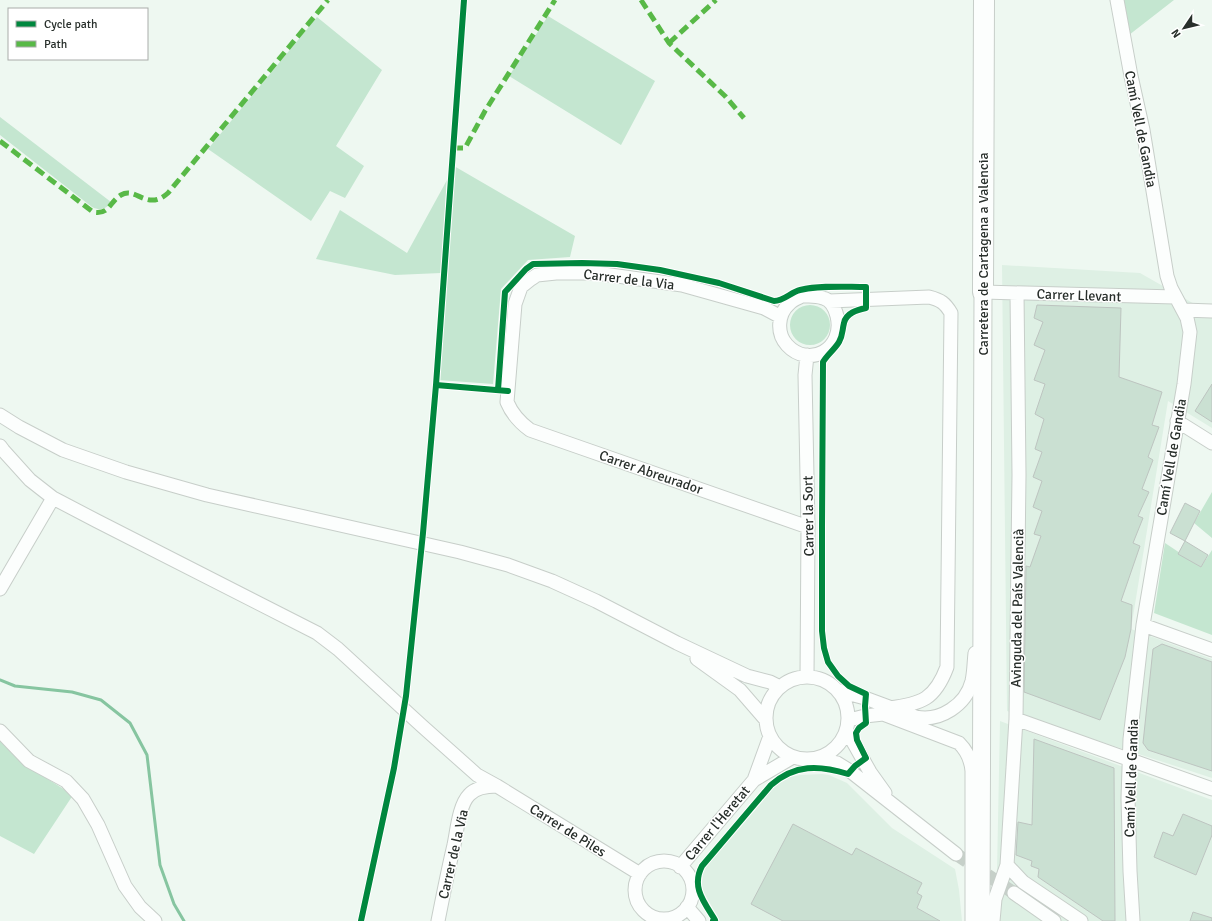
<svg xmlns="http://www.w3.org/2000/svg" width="1212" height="921" viewBox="0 0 1212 921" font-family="Signika,sans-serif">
  <rect width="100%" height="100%" fill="#eef8f1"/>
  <path fill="#def0e4" d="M1002 265 1140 273 1212 314V428L1168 401 1131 629 1212 659V778L1007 711Z
    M1000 721 1212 800V921H996Z
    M822 774 829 775 847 783 892 828 955 869 959 890 962 921H720L704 893 701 885 702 873 705 868 775 786 790 777 800 775Z"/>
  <path fill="#c4e6d0" d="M1123 0H1174L1129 35Z
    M548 16 655 81 621 145 509 76Z
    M317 17 382 70 336 146 364 166 345 198 330 191 311 221 208 149Z
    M0 117 111 202C107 209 100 211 92 207L0 135Z
    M454 166 575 236 570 257 528 260 501 289 493 384 439 380Z
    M447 180 441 273 395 275 316 259 340 210 407 253Z
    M790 325a20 20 0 1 1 40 0a20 20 0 1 1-40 0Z
    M1212 492V538L1194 523Z
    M1165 543 1201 567 1212 550V635L1154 613Z
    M0 737 35 771 73 795 34 854 0 836Z"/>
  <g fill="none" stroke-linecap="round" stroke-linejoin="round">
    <path stroke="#86c5a0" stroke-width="3" d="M0 680 15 686 72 692 101 700 130 723 147 755 160 865 174 904 184 921"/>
  </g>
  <path fill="#cae0d2" stroke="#bdc4c0" d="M1037 305 1121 308 1119 377 1162 392 1152 425 1159 427 1148 457 1153 460 1142 489 1149 492 1138 516 1143 518 1133 543 1140 546 1121 601 1132 605 1131 629 1125 657 1100 720 1024 692 1026 566 1030 567 1041 536 1034 534 1042 511 1033 507 1042 481 1033 477 1042 452 1035 449 1044 419 1035 414 1045 384 1034 380 1045 350 1034 345 1043 322 1034 318Z
    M1212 384V422L1195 411Z
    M1185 503 1200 511 1185 541 1170 533Z
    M1185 541 1208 555 1201 567 1178 554Z
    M1162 644 1212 662V771L1148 750 1143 743 1153 649Z
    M1034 739 1114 768 1115 921H1103L1038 877 1039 869 1031 866 1032 861 1016 855 1018 822 1032 825Z
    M1183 814 1212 826V835L1196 875 1154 857 1163 832 1173 836Z
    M793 824 852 855 856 848 922 883 917 893 922 896 917 908 940 921H783L751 904Z
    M1193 912 1212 918V921H1190Z"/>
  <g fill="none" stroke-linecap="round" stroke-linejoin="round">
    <path stroke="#c6d0c9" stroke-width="13" stroke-dasharray="13 6" stroke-linecap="butt" d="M956 854 1014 893"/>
    <g stroke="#c7cec9" stroke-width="15">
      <path id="minor" d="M1117 0 1131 76 1143 130 1167 276 1171 288 1187 318 1190 332 1184 384 1143 625 1130 739 1128 798 1130 871 1133 921
        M983 292 1175 297
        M802 296C809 296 816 295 823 298 831 300 835 308 837 316 845 349 809 369 787 345 776 333 778 314 789 304 792 300 798 298 802 296Z
        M829 301 929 297C941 300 945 303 951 313L947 667C935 699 922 704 889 708
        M1183 310 1212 311
        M781 317 764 308 682 285 596 273H556L537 275 531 279 521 287 515 304 507 402C512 414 519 422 530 430L808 527
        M807 355 805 375 808 527 807 677
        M0 415 19 427 63 450 126 472 207 495 460 552 508 565 552 581 596 601 677 643 747 676 770 682 780 687
        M1177 421 1212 443
        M0 446 3 450 30 480 53 498 97 521 317 633 338 649 422 726 477 775 497 786 640 874
        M0 589 53 498
        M1143 625 1212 650
        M697 659 740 690 766 720
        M766 718a41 41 0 1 1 82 0a41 41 0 1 1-82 0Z
        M839 691 865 698 916 717C940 722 966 705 972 681 974 672 974 662 975 653
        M1016 719 1212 789
        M849 720 865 716 883 714 959 743C967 751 971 759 972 771V921
        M0 731 29 761 66 781 83 799 98 825 125 886 140 907 155 921
        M847 731 870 772 885 793
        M816 759 837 763 850 771 956 854
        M754 780 770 736
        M635 890a29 29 0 1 1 58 0a29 29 0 1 1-58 0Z
        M1007 865 1023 882 1081 921
        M680 867 754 780 793 757
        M1014 893 1054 921
        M687 907 699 921
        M438 921C443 896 448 870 454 845 457 831 459 805 469 795 476 787 487 786 497 786
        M993 921 995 899 1007 865 1016 719 1019 475 1017 293"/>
    </g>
    <g stroke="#c7cec9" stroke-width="19">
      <path id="major" d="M981 921 983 292"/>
    </g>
    <g stroke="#c7cec9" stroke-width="22">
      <path id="highway" d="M983 292 984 0"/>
    </g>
    <path stroke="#d5d9d7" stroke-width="2" stroke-dasharray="1 3" stroke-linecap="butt" d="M436 385 497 390"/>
    <use href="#minor" stroke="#fcfefd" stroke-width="13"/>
    <use href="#major" stroke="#fcfefd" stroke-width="17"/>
    <use href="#highway" stroke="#fcfefd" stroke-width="20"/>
    <path stroke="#58b947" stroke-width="5" stroke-dasharray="10 5" stroke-linecap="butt" d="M641 0 669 43 725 96 744 118
      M669 43 716 0
      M0 141 93 212C110 215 109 202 121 195 136 186 147 212 168 193L328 0
      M453 148H465L485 111 555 0"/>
    <g stroke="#fff" stroke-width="8">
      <path id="cycleway" d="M436 385 508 391
        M498 390 505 292 526 269 533 264 582 263 617 264 660 270 719 283 774 301C784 301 791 292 800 290 821 285 845 287 866 287V308C857 310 846 313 844 323 842 331 843 335 839 342 835 349 827 355 823 362L822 527V631L824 648 828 662 838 676 849 686 866 694 865 706 866 723 859 728 856 733 857 740 866 758 855 766 848 774C819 765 795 764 771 785L702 866C691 887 704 902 715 920L713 921
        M361 921 394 768 406 696 423 533 436 385 464 0"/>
    </g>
    <use href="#cycleway" stroke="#00873e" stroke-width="6"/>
  </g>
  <g text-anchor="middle" stroke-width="3" stroke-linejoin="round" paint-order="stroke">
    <g font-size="14" fill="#282f2b" stroke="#fff">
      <text transform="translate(1141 129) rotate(79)" y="5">Camí Vell de Gandia</text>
      <text transform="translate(983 254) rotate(-90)" y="5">Carretera de Cartagena a Valencia</text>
      <text transform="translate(629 279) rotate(7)" y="5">Carrer de la Via</text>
      <text transform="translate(1079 295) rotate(2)" y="5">Carrer Llevant</text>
      <text transform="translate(1171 457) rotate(-80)" y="5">Camí Vell de Gandia</text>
      <text transform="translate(651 472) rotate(19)" y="5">Carrer Abreurador</text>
      <text transform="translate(808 516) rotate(-91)" y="5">Carrer la Sort</text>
      <text transform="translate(1017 608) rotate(-89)" y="5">Avinguda del País Valencià</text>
      <text transform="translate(1131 778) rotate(-88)" y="5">Camí Vell de Gandia</text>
      <text transform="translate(717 823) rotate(-50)" y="5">Carrer l'Heretat</text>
      <text transform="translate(568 830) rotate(32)" y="5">Carrer de Piles</text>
      <text transform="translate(453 854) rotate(-77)" y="5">Carrer de la Via</text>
    </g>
  </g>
  <rect x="8" y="8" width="140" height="52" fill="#ffffff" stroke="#a9acaa"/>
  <rect x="16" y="21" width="20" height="6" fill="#00873e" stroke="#a9acaa"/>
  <text x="44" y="28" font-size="12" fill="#282f2b">Cycle path</text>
  <rect x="16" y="41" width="20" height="6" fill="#58b947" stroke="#a9acaa"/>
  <text x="44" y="48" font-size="12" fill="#282f2b">Path</text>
  <g transform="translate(1184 28) rotate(235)" stroke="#ffffff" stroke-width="3" paint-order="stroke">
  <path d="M0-3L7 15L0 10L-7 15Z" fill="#282f2b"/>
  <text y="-6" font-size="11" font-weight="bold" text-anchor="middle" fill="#282f2b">N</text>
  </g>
</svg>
